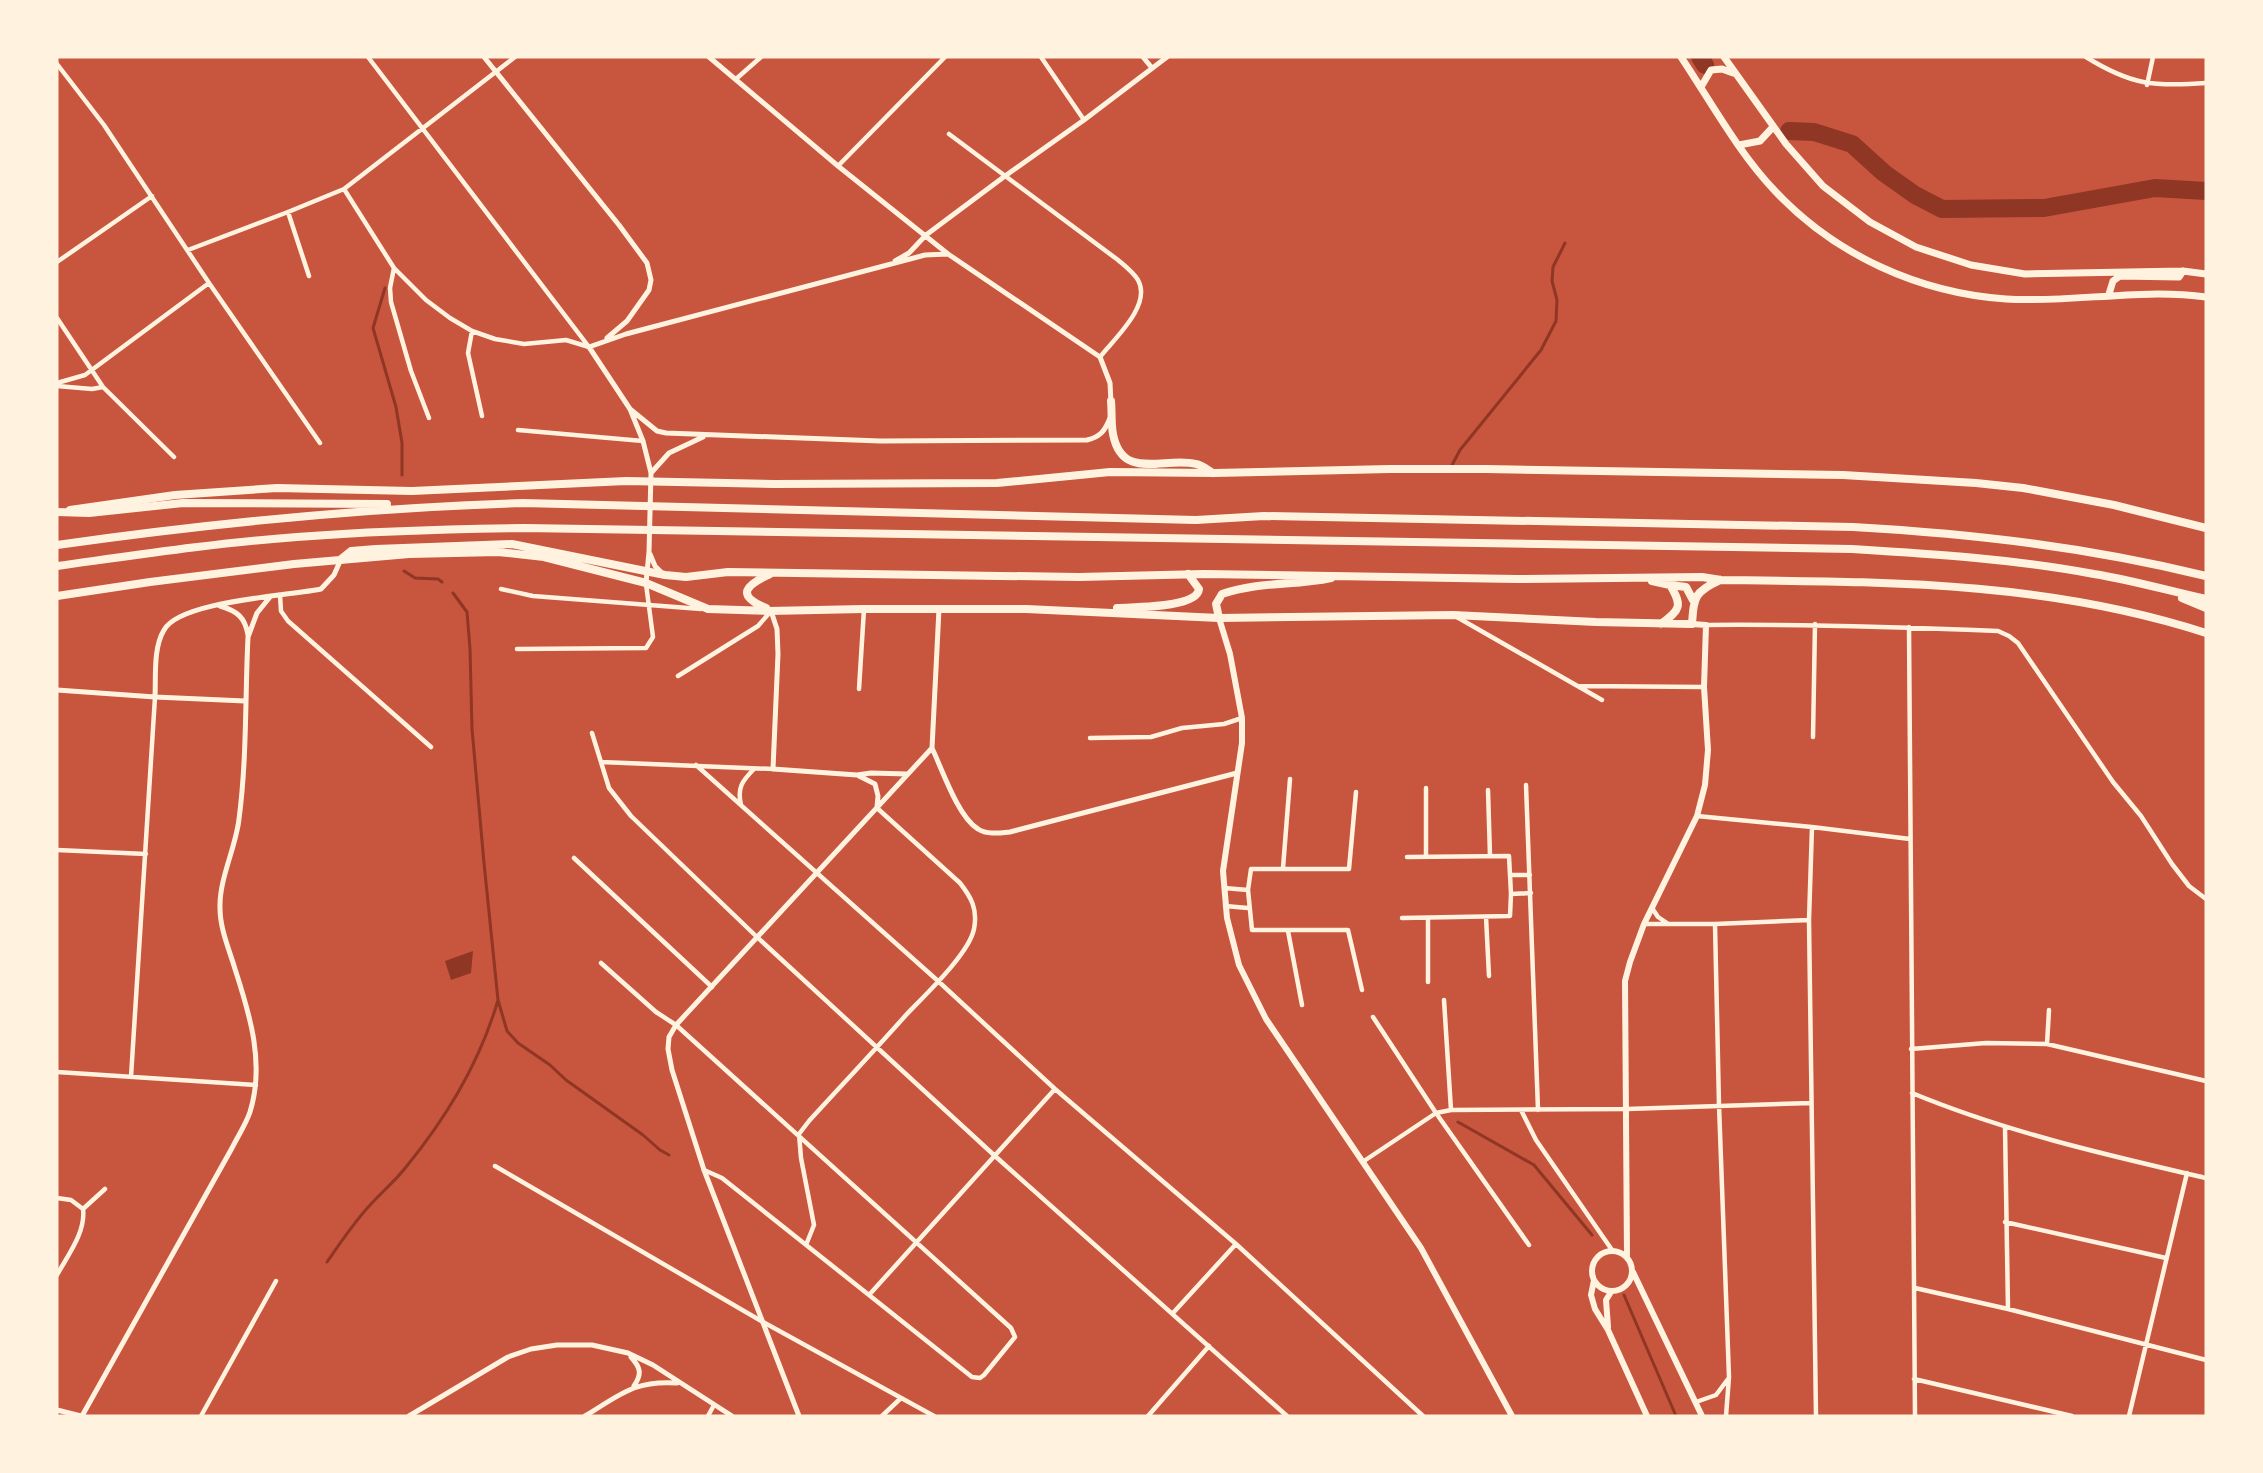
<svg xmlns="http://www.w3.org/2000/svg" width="2263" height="1473" viewBox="0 0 2263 1473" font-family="'Alegreya Sans',sans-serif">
  <rect width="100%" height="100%" fill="#c8553d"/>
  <path fill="#8f3625" d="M473 951 471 973 451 980 445 961Z"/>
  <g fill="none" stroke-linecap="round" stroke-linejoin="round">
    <path stroke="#8f3625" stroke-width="3" d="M385 288 373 328 396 407 402 443V475
      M1451 467 1460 450 1541 350 1556 321 1557 300 1552 281 1553 267 1565 243
      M404 571 415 578 438 579 442 582
      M453 593 467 612 470 649 472 729 484 863 498 1000 507 1031 518 1043 550 1065 566 1080 643 1135 660 1150 669 1155
      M1458 1122 1534 1165 1592 1235
      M327 1262C341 1242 354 1222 371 1204 383 1191 396 1180 406 1167 447 1117 480 1062 498 1000
      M1624 1295 1676 1416"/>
    <path stroke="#8f3625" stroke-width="18" d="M1700 57 1705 65
      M1789 131 1814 132 1852 144 1884 173 1915 195 1942 209 2044 208 2155 188 2206 191"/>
    <path stroke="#fff3e0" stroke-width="4.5" d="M368 57 589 347
      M1041 57 1084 120
      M2086 57C2131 85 2154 87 2206 83
      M57 64 104 125 209 283 320 443
      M736 79 761 57
      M2147 85 2153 57
      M949 134 1118 260C1125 266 1133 272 1138 280 1152 305 1115 338 1100 357
      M838 166 945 57
      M344 189 394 268 426 300 450 318 472 331 495 339 524 344 566 340 589 347
      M288 212 309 276
      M188 250 288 212 344 189 515 57
      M57 262 152 196
      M394 268 390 288 391 302 411 371 429 418
      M57 318 103 387 174 457
      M472 331 468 353 482 416
      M57 383 85 375 209 283
      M57 386 92 389 103 387
      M518 430 643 441
      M501 589 533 596 701 609
      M280 595 281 611 288 621 431 747
      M1455 616 1602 700
      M1706 625C1804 624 1900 627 1998 631L2009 636 2018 643 2113 782 2141 816 2172 864 2189 886 2206 899
      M1909 627 1915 1416
      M517 649 646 648 653 637 646 584
      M678 676 758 626 771 611
      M1578 686 1704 687
      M859 689 864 609
      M592 733 609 788 631 816 758 938 995 1156 1287 1416
      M1813 737 1815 624
      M1090 738 1151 737 1182 728 1224 724 1242 718
      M601 762 773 769
      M696 765 938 981 1055 1089 1236 1244 1423 1416
      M1526 785 1538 1110
      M1426 788V856
      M1488 790 1490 856
      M1356 792 1349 869H1251L1248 890 1252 930H1348L1362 990
      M741 805C737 788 742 781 754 769
      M1697 816 1812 827 1910 839
      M1812 827 1809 920 1816 1416
      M57 850 146 854
      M574 858 712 987
      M1283 868 1290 779
      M1511 875H1530
      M1224 888 1248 890
      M1511 894 1531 893
      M1225 906 1248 908
      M1652 908 1658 917 1667 923
      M1486 917 1489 976
      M1402 918 1510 916 1511 894 1509 856 1407 857
      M1644 924H1715L1809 920
      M1715 924 1719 1105 1729 1377 1726 1416
      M1288 931 1302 1005
      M601 963 656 1012 676 1025 1011 1328 1015 1337 984 1375 980 1378 972 1377 722 1178 704 1170
      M1428 982V918
      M1444 1000 1451 1110
      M1373 1017 1436 1113 1529 1245
      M2047 1044 2049 1010
      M1911 1049 1986 1043 2047 1044 2206 1081
      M57 1072 256 1085
      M131 1077 155 697
      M1912 1093C2006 1132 2107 1155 2206 1178
      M1521 1110 1536 1140 1612 1250
      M2005 1127 2008 1309
      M1364 1161 1436 1113 1451 1110 1627 1109 1811 1103
      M495 1166 763 1322 934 1416
      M57 1198 71 1200 83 1209
      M83 1209 105 1189
      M2005 1222 2166 1258
      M806 1245 814 1225 801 1158 799 1134 809 1121C841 1086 874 1051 906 1015 924 996 969 954 974 929 978 909 971 897 960 883L877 808
      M57 1275C68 1255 86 1232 83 1209
      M1915 1288 2008 1309 2206 1360
      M869 1295 1055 1089
      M1173 1313 1236 1244
      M1914 1379 2072 1416
      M1696 1402 1716 1395 1728 1379
      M201 1416 276 1281
      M708 1416 714 1405
      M882 1416 901 1398
      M1148 1416 1209 1346
      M2129 1416 2187 1173"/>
    <path stroke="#fff3e0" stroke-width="5" d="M484 57 619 225 647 263 651 280 649 290 627 321 607 338
      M709 57 838 166 948 254 1100 357 1110 383 1111 403
      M1143 57 1152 68
      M895 261 909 253 926 235 1005 176 1084 120 1167 57
      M630 409 657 431 666 433 880 441 1087 440C1100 437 1105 431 1110 418
      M651 473 669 453 703 437
      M650 554 655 566 662 573
      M646 583 649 552 651 473 643 441 630 409 589 347 626 334 925 255 948 254
      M220 606C237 611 245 617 248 635
      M771 611 777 629 778 654 773 769 857 775 871 773 907 774
      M57 690 155 697 245 701
      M155 697C156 677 153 648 164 630 180 601 287 596 321 589L334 575 341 559
      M932 748C942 769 958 817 978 829 987 835 1000 833 1010 832L1237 773
      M859 776 875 784 878 796 877 807
      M631 1357C641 1368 642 1374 634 1386
      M57 1410 81 1416
      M82 1416 232 1148C238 1136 246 1124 250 1112 265 1064 250 1015 235 969 229 949 220 929 220 908 219 879 236 847 239 819 247 759 245 697 248 637L257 613 270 597
      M409 1416 508 1357 531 1349 557 1345H592L628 1353 653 1365 732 1416
      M585 1416C620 1395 634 1380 677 1383
      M799 1416 704 1170 672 1070 668 1049 669 1037 676 1025 932 748 939 609"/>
    <path stroke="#fff3e0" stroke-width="6" d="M1219 618 1230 654 1242 718V743L1223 871 1227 918 1239 965 1266 1019 1421 1248 1512 1416
      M1592 1271a20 20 0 1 1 40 0a20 20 0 1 1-40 0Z
      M1627 1256 1625 981 1630 962 1644 924 1697 816 1705 785 1708 750 1704 687 1706 625 1692 624
      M1633 1272 1702 1416
      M1594 1280 1591 1295 1595 1309 1608 1330 1647 1416
      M1608 1327 1606 1300 1611 1292"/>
    <path stroke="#fff3e0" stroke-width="7" d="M1681 57C1711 102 1738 152 1775 191 1835 255 1919 293 2006 299 2073 303 2139 288 2206 297
      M1724 57 1786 144 1823 186 1870 222 1916 247 1971 265 2025 274 2183 271 2206 274
      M1701 87 1711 70 1722 69 1733 73
      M1739 145 1760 141 1773 127
      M2109 294 2113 281 2120 276 2179 277 2183 271"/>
    <path stroke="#fff3e0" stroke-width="8" d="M1111 401C1112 412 1111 424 1113 434 1122 482 1165 456 1196 464 1202 465 1208 470 1213 473
      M70 510 175 495 277 488 412 491 626 481 774 484 997 483 1110 472 1214 473 1390 469H1486L1843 475 1976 483 2023 488 2114 505 2206 528
      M341 559 351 551 376 549 512 544 665 575 686 577 728 572 1079 577 1204 574 1517 579 1702 577 1721 580C1887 582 2045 581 2206 633
      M1652 581 1670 585C1683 606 1680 610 1661 624
      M1670 585 1686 587 1693 600
      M57 596 150 582 294 564 409 554 498 552 544 557 646 583 708 609 768 611 864 609H1026L1219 618 1453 615 1596 622 1692 624C1694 597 1694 592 1720 580
      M766 608C735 595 746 585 770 574
      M1117 608C1134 607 1197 608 1199 589L1188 574
      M1219 618 1216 604 1222 594C1260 581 1294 586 1331 578"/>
    <path stroke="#fff3e0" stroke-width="8" d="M57 512 89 513 183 503 387 504
      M57 545C212 523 366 508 523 503L1196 520 1264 516 1853 527C1976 534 2087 547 2206 576
      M57 566C137 555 216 543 297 537 373 531 448 529 524 528L1852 549C1933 554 2014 559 2094 574 2132 580 2169 591 2206 599
      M2182 598 2206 608"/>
  </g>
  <rect width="2263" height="1473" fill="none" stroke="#fff3e0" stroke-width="117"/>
</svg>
